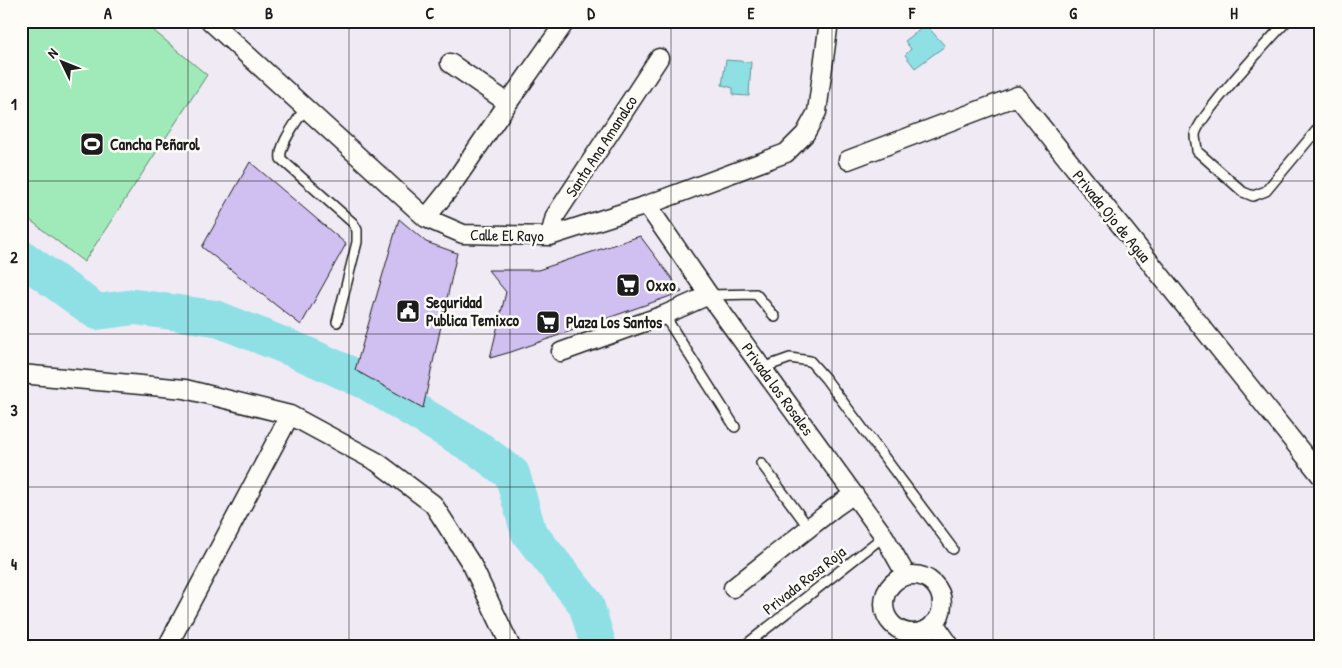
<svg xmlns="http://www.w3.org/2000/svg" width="1342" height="668" viewBox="0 0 1342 668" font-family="'Patrick Hand',sans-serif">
  <rect width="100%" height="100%" fill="#f0eaf5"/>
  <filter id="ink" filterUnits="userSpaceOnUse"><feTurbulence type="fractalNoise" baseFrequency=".02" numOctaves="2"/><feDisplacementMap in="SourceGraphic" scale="10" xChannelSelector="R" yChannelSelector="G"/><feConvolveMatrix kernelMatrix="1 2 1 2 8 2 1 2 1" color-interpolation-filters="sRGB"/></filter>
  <g filter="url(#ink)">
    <path fill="#a0eab9" stroke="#5e836a" d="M21 21H142L207 75 84 262 21 213Z"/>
    <path fill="#8ee0e5" stroke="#609295" d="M926 25 945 46 915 68 905 55 911 49 905 41Z
      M726 60 751 62 749 96 733 95V88L722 85Z"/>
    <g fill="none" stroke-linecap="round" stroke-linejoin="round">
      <path stroke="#8ee0e5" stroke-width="36" d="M21 257 97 312 135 307 215 318 298 351 367 382 480 450 512 474 529 533 586 604 599 647"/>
    </g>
    <path fill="#d0c0f1" stroke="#1c1c1c" d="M250 162 346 244 301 325 202 247Z
      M399 219 426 242 457 253 423 408 355 370Z
      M640 236 682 292 511 352 490 358 506 292 488 270H538Z"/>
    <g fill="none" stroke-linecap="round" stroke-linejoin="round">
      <g stroke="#1c1c1c" stroke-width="12">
        <path id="service" d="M1287 21C1271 38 1197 118 1195 135 1195 140 1197 146 1197 151L1243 192 1253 196 1266 191 1321 125
          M305 108C298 120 278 145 281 159L353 223 357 230V242L337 322
          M709 295 756 294 775 317
          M664 315 735 427
          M762 368 790 358 810 361 825 378 953 549
          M761 463 809 528
          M743 647 884 536"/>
      </g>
      <g stroke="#1c1c1c" stroke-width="21">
        <path id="minor" d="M210 21 426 218 463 234 550 236 647 205 786 153 805 134 817 112 829 21
          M450 63 508 103
          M848 160 1017 96 1321 476
          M647 205 709 295 884 536 906 575
          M426 218 450 188 508 103 566 21
          M550 236 555 216 659 58
          M561 352 664 315 709 295
          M21 374 185 389 290 415 377 462 433 504 472 565 511 647
          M884 604a29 29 0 1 1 58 0a29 29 0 1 1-58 0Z
          M733 588 834 508 854 494
          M934 623 951 647
          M167 647 290 415"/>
      </g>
      <use href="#service" stroke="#fdfcf7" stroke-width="9"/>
      <use href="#minor" stroke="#fdfcf7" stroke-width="18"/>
    </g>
  </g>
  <path fill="none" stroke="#1c1c1c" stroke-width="1" stroke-opacity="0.55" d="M188 21V647M349 21V647M510 21V647M671 21V647M832 21V647M993 21V647M1154 21V647M21 181H1321M21 334H1321M21 487H1321"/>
  <defs>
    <g id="stadium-square" transform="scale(1.25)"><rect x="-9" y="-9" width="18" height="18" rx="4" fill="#1c1c1c" stroke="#fdfcf7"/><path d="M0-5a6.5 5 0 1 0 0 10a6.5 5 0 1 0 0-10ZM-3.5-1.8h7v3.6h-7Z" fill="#fff"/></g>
    <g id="supermarket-square" transform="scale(1.25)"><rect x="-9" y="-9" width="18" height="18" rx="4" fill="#1c1c1c" stroke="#fdfcf7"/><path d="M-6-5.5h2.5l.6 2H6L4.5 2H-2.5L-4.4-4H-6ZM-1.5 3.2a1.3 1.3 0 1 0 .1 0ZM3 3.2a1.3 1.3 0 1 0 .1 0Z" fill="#fff"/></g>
    <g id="civic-square" transform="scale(1.25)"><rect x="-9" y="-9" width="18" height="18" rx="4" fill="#1c1c1c" stroke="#fdfcf7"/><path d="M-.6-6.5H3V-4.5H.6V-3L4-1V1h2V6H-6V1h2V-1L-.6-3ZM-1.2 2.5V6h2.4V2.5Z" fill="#fff"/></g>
  </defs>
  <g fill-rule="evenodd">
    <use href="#stadium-square" x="92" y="144"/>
    <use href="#supermarket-square" x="628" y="285"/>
    <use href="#civic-square" x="408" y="311"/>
    <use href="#supermarket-square" x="548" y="322"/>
  </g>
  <g text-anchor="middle" stroke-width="5" stroke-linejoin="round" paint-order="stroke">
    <g font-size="16" font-weight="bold" fill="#1c1c1c" stroke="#fdfcf7" text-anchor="start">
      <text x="110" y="150">Cancha Peñarol</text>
      <text x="646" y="291">Oxxo</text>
      <text x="426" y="308">Seguridad<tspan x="426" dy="18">Publica Temixco</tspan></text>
      <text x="566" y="328">Plaza Los Santos</text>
    </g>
    <g font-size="16" fill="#1c1c1c" stroke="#fdfcf7">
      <text transform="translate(601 146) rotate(-57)" y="6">Santa Ana Amanalco</text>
      <text transform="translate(1112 216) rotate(51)" y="6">Privada Ojo de Agua</text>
      <text transform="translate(507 235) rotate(1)" y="6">Calle El Rayo</text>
      <text transform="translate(778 389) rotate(54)" y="6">Privada los Rosales</text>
      <text transform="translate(804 580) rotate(-38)" y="6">Privada Rosa Roja</text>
    </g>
  </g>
  <rect width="1342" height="668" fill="none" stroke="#fdfcf7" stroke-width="55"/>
  <g transform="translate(62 62) rotate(313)" stroke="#fdfcf7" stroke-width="4" paint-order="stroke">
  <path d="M0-4L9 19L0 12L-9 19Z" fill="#1c1c1c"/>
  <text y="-8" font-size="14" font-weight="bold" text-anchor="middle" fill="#1c1c1c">N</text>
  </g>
  <rect x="28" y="28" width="1286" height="612" fill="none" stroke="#1c1c1c" stroke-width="2"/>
  <g font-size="16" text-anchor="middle" font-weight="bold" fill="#1c1c1c">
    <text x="108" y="19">A</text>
    <text x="269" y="19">B</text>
    <text x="430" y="19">C</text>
    <text x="591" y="19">D</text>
    <text x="751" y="19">E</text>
    <text x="912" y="19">F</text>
    <text x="1073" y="19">G</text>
    <text x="1234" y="19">H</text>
    <text x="14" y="110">1</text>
    <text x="14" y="263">2</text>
    <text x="14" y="416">3</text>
    <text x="14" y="570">4</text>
  </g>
</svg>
